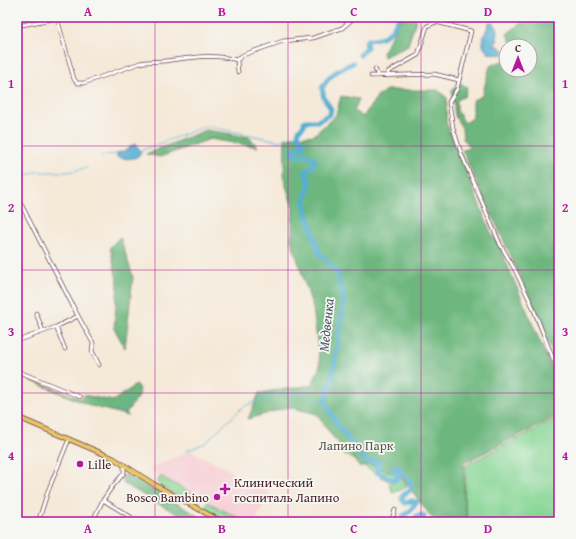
<svg xmlns="http://www.w3.org/2000/svg" width="576" height="539" viewBox="0 0 576 539" font-family="'Gentium Book Plus',serif">
  <rect width="100%" height="100%" fill="#f6f6f2"/>
  <filter id="ink" filterUnits="userSpaceOnUse"><feTurbulence type="fractalNoise" baseFrequency=".025" numOctaves="2"/><feDisplacementMap in="SourceGraphic" scale="8" xChannelSelector="R" yChannelSelector="G"/><feConvolveMatrix kernelMatrix="1 2 1 2 8 2 1 2 1" color-interpolation-filters="sRGB"/></filter>
  <filter id="wash" filterUnits="userSpaceOnUse"><feTurbulence type="fractalNoise" baseFrequency=".012" numOctaves="4" result="noise"/><feDisplacementMap in="SourceGraphic" scale="16" xChannelSelector="R" yChannelSelector="G"/><feGaussianBlur stdDeviation="0.9" result="paint"/><feColorMatrix in="noise" values="0 0 0 0 0 0 0 0 0 0 0 0 0 0 0 0 0 1.4 0 .05"/><feComposite in="paint" operator="in"/></filter>
  <g filter="url(#wash)">
    <rect width="100%" height="100%" fill="#f5e9d8"/>
    <path fill="#f7cfd5" d="M190 451 224 467 236 475 270 492 255 522H247L204 500 148 469Z"/>
    <path fill="#87d695" stroke="#687a60" d="M559 417V522H469L464 501 466 465Z
      M339 438 406 469 401 477 398 479 402 478 407 487 393 493 389 484 394 481H388L344 454 338 449Z
      M160 476 200 498 199 503 194 505 160 486 158 482Z
      M207 502 246 522H226L208 512 205 506Z"/>
    <path fill="#6db77e" stroke="#5c6b54" d="M402 17H417L408 45 384 57 382 53Z
      M528 17H559V370L531 300 462 150 470 148 468 144 463 139 462 128 455 116 452 90 460 83 467 87 465 96 457 100V111L465 123 473 118V100L482 96 490 66 502 61 506 62V70H530V46H513L507 34Z
      M386 90H438L447 98 446 122 491 233 500 248 551 367C563 379 559 399 559 415L464 463V501L468 522H435L401 476 368 464 360 468 351 454 332 436 317 414 289 407 248 419 259 393 312 385 320 365 313 308 291 240 293 208 284 179 285 138 314 135 336 115 341 96 359 99 354 111 363 117 376 98Z
      M206 130 249 137 258 147 210 139 160 157 146 154Z
      M120 237 133 277 125 348 114 328 118 284 110 247Z
      M18 375 81 399 84 395 113 401 137 384 140 394 126 413 129 416 91 406Z
      M125 475 129 476 197 515 203 522H191L124 484 122 479Z"/>
    <path fill="#55afd3" stroke="#50677f" d="M489 23H494L498 29 497 42 494 43V46H496V44L497 46 501 48 504 51 502 55 488 53 483 46V39Z
      M134 144 137 146 141 151C139 161 124 159 117 157V153L125 151Z"/>
    <g fill="none" stroke-linecap="round" stroke-linejoin="round">
      <path stroke="#55afd3" stroke-width="1" d="M140 151 206 126 279 141 298 134
        M101 158 104 155 117 154
        M17 175 24 176 36 172H68L87 168
        M113 409 126 408 127 399
        M186 451 206 443 212 436 243 407 266 397 282 393 303 395 325 402
        M128 482 132 478"/>
      <path stroke="#55afd3" stroke-width="5" d="M360 55 367 47 366 42 368 40C387 38 391 34 399 17
        M353 63C338 70 330 74 322 88L324 98 331 109 330 114 318 121H305L304 122V125L299 130 298 134 302 142 304 144 303 147 294 149 292 151 293 154C299 158 308 152 314 159L315 162C312 168 307 169 305 173L306 176 310 181 304 203 319 253 337 272 344 300 333 374 325 402 337 424 366 462 378 461 379 464 376 468C380 475 387 478 395 480L398 477 393 470 397 466 400 469V472C408 477 411 481 411 490L403 495 402 499 405 503 412 501 417 502 409 512 403 516 406 522
        M413 522 417 516 423 515 424 516 423 522"/>
    </g>
  </g>
  <g filter="url(#ink)">
    <g fill="none" stroke-linecap="round" stroke-linejoin="round">
      <g stroke="#643d45" stroke-width="4.5">
        <path id="minor" d="M57 18 74 79 77 83H84L140 63C148 61 157 62 165 61 189 58 213 53 237 60L238 72
          M17 26 62 17
          M237 60 243 55 283 41 313 38 342 28 355 17
          M375 69 378 76
          M371 76 434 74 459 80
          M388 76V72L418 55 427 26 436 22 471 31 457 89 449 102 453 128 461 153 500 244 515 270 532 305 559 374
          M17 200 22 206 78 316 93 343 92 351 99 365
          M36 313 43 331
          M56 327 65 349
          M17 341 56 327 78 316
          M17 371 80 397
          M103 500 139 522
          M38 522 48 491 69 439
          M92 522 103 500 112 487 124 473V466
          M391 522 395 510"/>
      </g>
      <g stroke="#643d45" stroke-width="5.5">
        <path id="major" d="M17 417 113 458 155 485 222 522"/>
      </g>
      <use href="#minor" stroke="#fff" stroke-width="3"/>
      <use href="#major" stroke="#eac769" stroke-width="4"/>
    </g>
  </g>
  <path fill="none" stroke="#b5179e" stroke-width="1" stroke-opacity="0.55" d="M155 17V522M288 17V522M421 17V522M17 146H559M17 270H559M17 393H559"/>
  <g fill="#b5179e" stroke="#f6f6f2" stroke-width="1.5">
    <circle cx="80" cy="464" r="4"/>
    <path d="M223 483h4v4h4v4h-4v4h-4v-4h-4v-4h4z"/>
    <circle cx="217" cy="497" r="4"/>
  </g>
  <g text-anchor="middle" stroke-width="3.5" stroke-linejoin="round" paint-order="stroke">
    <g font-size="13" fill="#5c564b" stroke="#f6f6f2">
      <text x="356" y="450">Лапино Парк</text>
    </g>
    <g font-size="13" fill="#4a1f2b" stroke="#f6f6f2" text-anchor="start">
      <text x="88" y="469">Lille</text>
      <text x="234" y="487">Клинический<tspan x="234" dy="15">госпиталь Лапино</tspan></text>
      <text x="209" y="502" text-anchor="end">Bosco Bambino</text>
    </g>
    <g font-size="14" font-style="italic" fill="#4e596e" stroke="#f6f6f2">
      <text transform="translate(326 325) rotate(-84)" y="5">Медвенка</text>
    </g>
  </g>
  <rect width="576" height="539" fill="none" stroke="#f6f6f2" stroke-width="44"/>
  <g transform="translate(518 58)"><circle r="19" fill="#f6f6f2" stroke="#b1a0a2"/>
  <path d="M0-3L7 15L0 10L-7 15Z" fill="#b5179e"/>
  <text y="-6" font-size="11" font-weight="bold" text-anchor="middle" fill="#4a1f2b">С</text>
  </g>
  <rect x="22" y="22" width="532" height="495" fill="none" stroke="#b5179e" stroke-width="1.5"/>
  <g font-size="13" text-anchor="middle" font-weight="bold" fill="#b5179e">
    <text x="88" y="16">A</text>
    <text x="222" y="16">B</text>
    <text x="354" y="16">C</text>
    <text x="488" y="16">D</text>
    <text x="11" y="88">1</text>
    <text x="565" y="88">1</text>
    <text x="11" y="212">2</text>
    <text x="565" y="212">2</text>
    <text x="11" y="336">3</text>
    <text x="565" y="336">3</text>
    <text x="11" y="460">4</text>
    <text x="565" y="460">4</text>
    <text x="88" y="533">A</text>
    <text x="222" y="533">B</text>
    <text x="354" y="533">C</text>
    <text x="488" y="533">D</text>
  </g>
</svg>
